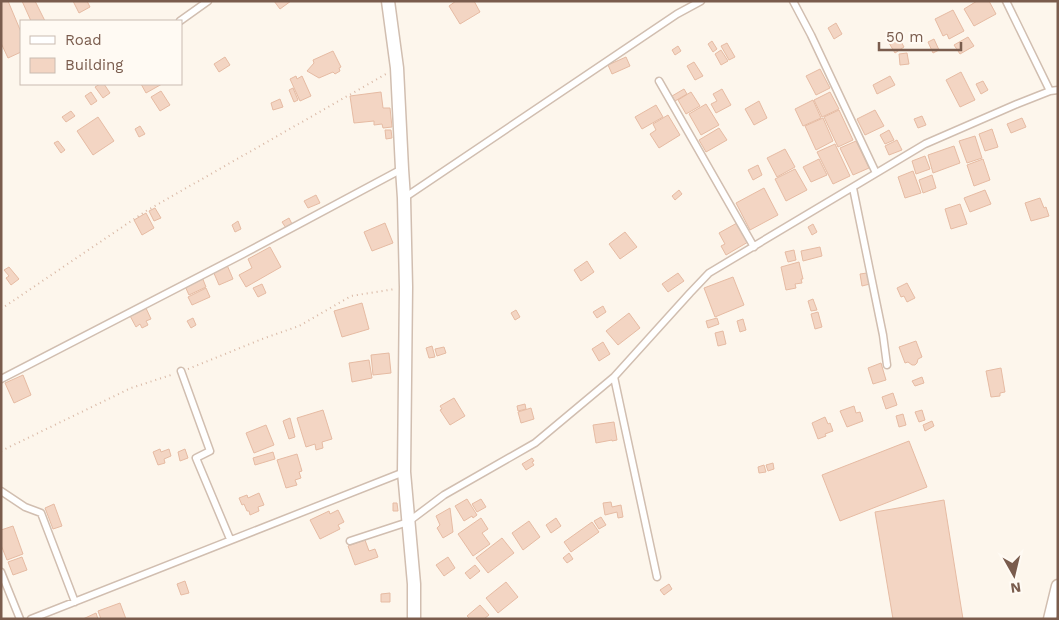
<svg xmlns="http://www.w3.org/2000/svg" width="1059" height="620" viewBox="0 0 1059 620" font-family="'Work Sans',sans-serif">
  <rect width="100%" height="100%" fill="#fdf6ec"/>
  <path fill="#f3d5c3" stroke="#e6bba3" d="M1 1H8L21 32V52L8 58 1 43Z
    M22 1H35L45 21H31Z
    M73 1H87L90 7 79 13Z
    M274 1H291L280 9Z
    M456 1H474L480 12 460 24 449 6Z
    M977 1H989L996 14 974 26 964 9Z
    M953 10 964 31 949 39 947 34 943 36 935 19Z
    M836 23 842 34 834 39 828 28Z
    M968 37 974 46 960 54 954 45Z
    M899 38 904 47 895 53 889 43Z
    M934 39 939 50 933 53 928 42Z
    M712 41 717 49 713 52 708 44Z
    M727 43 735 57 729 60 721 46Z
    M678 46 681 51 675 55 672 50Z
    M721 50 728 61 721 65 715 54Z
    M333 51 341 67 339 68 340 71 335 74 333 72 319 78 307 71 314 63 313 60Z
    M907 53 909 64 900 65 899 54Z
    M225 57 230 65 219 72 214 64Z
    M626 57 630 66 612 74 608 65Z
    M694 62 703 76 695 80 687 66Z
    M820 69 830 88 816 95 806 76Z
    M961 72 975 100 960 107 946 80Z
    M296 76 297 79 302 76 311 96 300 101 290 79Z
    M890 76 895 85 877 94 873 85Z
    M983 81 988 90 981 94 976 84Z
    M100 84H104L110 93 103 98 95 87Z
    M141 84H162L146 93Z
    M293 88 298 100 294 102 289 90Z
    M684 89 687 94 675 101 672 96Z
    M722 89 731 105 716 113 711 104 717 101 713 94Z
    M161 91 170 105 160 111 151 97Z
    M91 92 97 101 91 105 85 96Z
    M381 92 383 108H390L392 127 383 128 382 124 374 125V121L354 123 350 96Z
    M691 92 700 106 686 114 678 100Z
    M830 92 839 109 822 117 814 100Z
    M280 99 283 107 273 110 271 103Z
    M813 100 821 118 803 126 795 109Z
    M759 101 767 118 754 125 745 109Z
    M706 104 719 125 701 135 689 114Z
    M656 105 663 117 642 129 635 117Z
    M839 110 853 140 838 147 824 117Z
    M875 110 884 126 865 135 857 119Z
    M71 111 75 116 66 122 62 117Z
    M668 115 680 135 659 148 650 134 656 130 653 124Z
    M922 116 926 125 918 128 914 119Z
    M98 117 114 141 93 155 77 131Z
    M823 118 833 141 816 150 805 126Z
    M1022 118 1026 127 1011 133 1007 124Z
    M140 126 145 134 139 137 135 129Z
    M719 128 727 140 706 152 699 140Z
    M992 129 998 147 985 151 979 134Z
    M385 130H391L392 138 386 139Z
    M889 130 894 140 885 144 880 135Z
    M975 136 982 158 967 163 959 141Z
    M897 140 902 150 889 155 885 146Z
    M58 141 65 150 61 153 54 143Z
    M856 141 869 168 853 175 840 148Z
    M835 144 850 176 833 184 817 152Z
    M954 146 960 163 933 173 928 155Z
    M785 149 795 167 777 177 767 158Z
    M925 156 930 169 916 174 912 161Z
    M819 159 827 175 811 182 803 167Z
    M983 159 990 180 974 186 967 165Z
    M758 165 762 175 753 180 748 170Z
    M795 169 807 190 786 201 775 179Z
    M913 171 921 193 905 198 898 177Z
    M932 175 936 188 923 193 919 180Z
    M764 188 778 215 750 230 736 203Z
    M679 190 682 194 675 200 672 196Z
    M985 190 991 204 970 212 964 198Z
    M316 195 320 203 308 208 304 201Z
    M1040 198 1044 208 1046 207 1049 216 1031 221 1025 203Z
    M960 204 967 224 951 229 945 209Z
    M155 208 161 218 154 221 149 211Z
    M146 213 154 228 142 235 134 220Z
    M289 218 292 224 286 228 282 222Z
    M238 221 241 229 235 232 232 225Z
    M385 223 393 243 372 251 364 232Z
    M737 223 748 242 726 255 721 246 725 244 719 233Z
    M813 224 817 232 812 235 808 227Z
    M625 232 637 247 620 259 609 244Z
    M270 247 281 267 246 287 239 275 252 268 248 259Z
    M820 247 822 256 803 261 801 251Z
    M794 250 796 260 788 262 785 252Z
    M587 261 594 272 581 281 574 270Z
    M799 262 803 279H801L802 283 795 284 796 288 786 290 781 267Z
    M227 265 233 279 219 285 213 271Z
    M9 267 19 279 11 285 6 278 9 276 4 270Z
    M678 273 684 281 668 292 662 284Z
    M867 273 870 284 862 286 860 274Z
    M202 277 206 287 189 295 184 284Z
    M733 277 744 305 715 317 704 288Z
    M907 283 915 298 907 302 904 296 901 297 897 288Z
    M262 284 266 293 258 297 253 288Z
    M206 288 210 297 192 305 188 297Z
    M813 299 817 310 811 311 808 301Z
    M362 303 369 329 342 337 334 311Z
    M145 306 151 319 146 321 148 325 142 328 140 324 136 327 129 314Z
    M603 306 606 312 597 318 593 312Z
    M516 310 520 317 515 320 511 313Z
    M818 312 822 327 815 329 811 314Z
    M629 313 640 328 618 345 606 331Z
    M193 318 196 325 191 328 187 321Z
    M717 318 719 324 708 328 706 321Z
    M743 319 746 330 740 332 737 321Z
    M723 331 726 344 718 346 715 333Z
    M916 341 922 357 918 359 917 363 915 365H912L908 362 905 363 899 347Z
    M603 342 610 354 599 361 592 349Z
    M432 346 435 357 429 358 426 348Z
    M444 347 446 353 437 356 435 349Z
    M389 353 391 373 373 375 371 355Z
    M369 360 372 378 352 382 349 363Z
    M881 363 886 380 873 384 868 368Z
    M1001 368 1005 392 1000 393V396L991 397 986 371Z
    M23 375 31 395 14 403 5 383Z
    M922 377 924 383 915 386 912 381Z
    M893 393 897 405 886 409 882 397Z
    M454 398 465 416 450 425 440 410 442 409 440 406Z
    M525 404 526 409 518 411 517 406Z
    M854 406 856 413 860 412 863 421 847 427 840 411Z
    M531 408 534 419 521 423 518 412Z
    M323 410 332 439 322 442 323 448 316 450 315 444 306 447 297 418Z
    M922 410 925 420 919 422 915 412Z
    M903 414 906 425 899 427 896 416Z
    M825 417 828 424 830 423 833 431 825 434 826 436 818 439 812 423Z
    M290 418 295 437 289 439 283 421Z
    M932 421 934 426 925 431 923 425Z
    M614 422 617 440 612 441V440L596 443 593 425Z
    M266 425 274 445 254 453 246 433Z
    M909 441 927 487 840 521 822 475Z
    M160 449 161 452 169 449 171 456 164 459 165 463 158 465 153 452Z
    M185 449 188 458 180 461 178 452Z
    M273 452 275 459 255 465 253 458Z
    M297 454 302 471 299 472 301 478 295 480 297 485 286 488 277 460Z
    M532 458 534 461 532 462 534 465 526 470 522 464Z
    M773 463 774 469 768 471 766 465Z
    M764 465 766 472 759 473 758 467Z
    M259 493 264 505 258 507 259 511 250 515 249 511H247L244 504 242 505 239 498 247 495 248 498Z
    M467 499 477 515 473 518 472 516 464 521 455 506Z
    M481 499 486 507 477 512 472 504Z
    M944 500 963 619H893L875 512Z
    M611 502 612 507 621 505 623 517 618 518 617 512 605 515 603 503Z
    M393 503H397L398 511H393Z
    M54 504 62 526 53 529 45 508Z
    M450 508 453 532 443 538 437 528 440 525 436 516Z
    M338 510 344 522 338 525 340 529 320 539 310 520 329 511 330 514Z
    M601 517 606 525 599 529 594 521Z
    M481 518 488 529 482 533 490 544 473 556 458 534Z
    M556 518 561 526 551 533 546 525Z
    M529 521 540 537 523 550 512 533Z
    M592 522 599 532 571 552 564 542Z
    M13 526 23 554 7 560 1 545V530Z
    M502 538 514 553 488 573 476 558Z
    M365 540 369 551 375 549 378 557 355 565 348 546Z
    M569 553 573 559 567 563 563 558Z
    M22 557 27 570 13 575 8 562Z
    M448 557 455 568 444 576 436 565Z
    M475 565 480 571 470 579 465 573Z
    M185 581 189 593 181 595 177 584Z
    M506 582 518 597 498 613 486 598Z
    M669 584 672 589 664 595 660 590Z
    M390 593V602H381V594Z
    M120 603 126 619H101L98 611Z
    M480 605 489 615 484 619H470L467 616Z
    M96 613 98 619H83Z"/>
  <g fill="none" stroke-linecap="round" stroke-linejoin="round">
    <g stroke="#d1beb0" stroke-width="9">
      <path id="lane" d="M793 1 811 35 876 173
        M1006 1 1050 91
        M180 21 208 1
        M659 81 754 247
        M853 188 883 335 887 365
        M404 198 677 14 701 1
        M181 371 210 451 196 458 230 539
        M614 377 657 577
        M1 379 243 254 402 169
        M1 491 25 507 41 513 75 602
        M350 541 408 522 444 495 535 443 614 377 690 293 709 273 925 144 1017 104 1050 91 1058 90
        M1 572 20 619
        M31 619 404 472"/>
    </g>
    <g stroke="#d1beb0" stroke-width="15">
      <path id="street" d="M388 1 397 68 402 169 404 198 406 287 404 472 414 584V619
        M1050 619 1058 586"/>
    </g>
    <path stroke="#d9b8a5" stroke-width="2" stroke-dasharray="1 4" stroke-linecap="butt" d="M1 309 146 211 386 74
      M188 369 262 339 299 326 351 296 395 289
      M1 451 131 388 174 374"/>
    <use href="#lane" stroke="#fff" stroke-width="6"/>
    <use href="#street" stroke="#fff" stroke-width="12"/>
  </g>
  <rect width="1059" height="620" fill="none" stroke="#7a5c4d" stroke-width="5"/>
  <rect x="20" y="20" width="162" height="65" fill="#fffaf3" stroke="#cabbb1"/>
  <rect x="30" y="36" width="25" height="8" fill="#ffffff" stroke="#cabbb1"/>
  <text x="65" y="45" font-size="15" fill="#7a5c4d">Road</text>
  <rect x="30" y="58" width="25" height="15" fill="#f3d5c3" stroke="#cabbb1"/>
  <text x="65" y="70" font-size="15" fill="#7a5c4d">Building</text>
  <g transform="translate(1014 575) rotate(172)" stroke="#fffaf3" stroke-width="4" paint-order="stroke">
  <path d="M0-4L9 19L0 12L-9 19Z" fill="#7a5c4d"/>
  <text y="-8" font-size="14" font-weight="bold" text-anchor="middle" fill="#7a5c4d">N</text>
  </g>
  <path d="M879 42v8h82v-8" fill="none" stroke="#7a5c4d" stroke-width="2.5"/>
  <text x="886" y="42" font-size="15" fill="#7a5c4d" stroke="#fffaf3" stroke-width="4" paint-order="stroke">50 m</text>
</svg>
